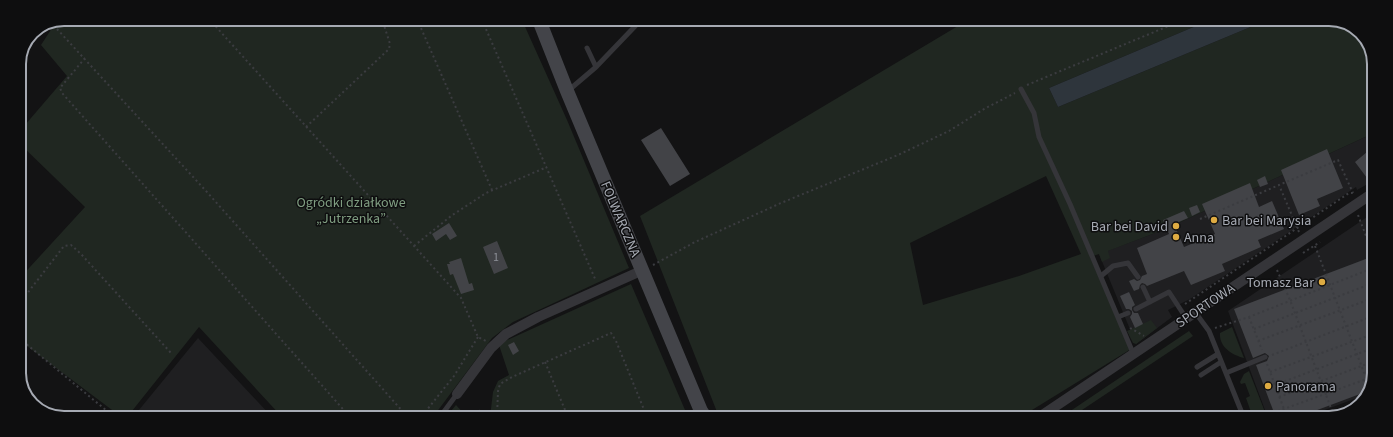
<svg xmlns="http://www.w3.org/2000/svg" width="1393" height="437" viewBox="0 0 1393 437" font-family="'Source Sans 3',sans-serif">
  <rect width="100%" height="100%" fill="#131314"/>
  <path fill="#1f1f21" d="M1374 133 1373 181 1357 190 1356 187 1190 299 1168 310 1172 317 1136 344 1099 254 1163 230Z
    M1373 213 1372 384 1365 395 1303 418H1268L1228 311Z
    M198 338 272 417 134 416Z"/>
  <path fill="#202721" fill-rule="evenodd" d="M65 19 522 20 567 120 629 268 513 322 492 338 433 417H282L199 327 128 416H120L19 340V279L85 207 19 143V132L67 76 41 45 54 25Z
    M968 20H1210L1049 88 1058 107 1265 21H1340L1363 35 1374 61V133L1163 230 1108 251 1110 258 1102 262 1099 254 1090 257 1131 349 1019 418 719 417 640 216ZM1046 176 1081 254 1019 276 923 305 910 243Z
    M631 284 688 417H490L493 392 498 381 509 375 499 345 505 341Z
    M1151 320 1157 328 1136 344 1133 343 1127 331Z
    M1232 327 1244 358C1232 355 1219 347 1220 333Z
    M1189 331 1193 336 1070 418H1060Z
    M1249 371 1265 412 1255 416 1252 415 1246 398 1250 396 1245 383 1241 384 1240 382 1244 374Z
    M456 405 467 417H446Z"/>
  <path fill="#2e353c" d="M1210 20 1265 21 1058 107 1049 88Z"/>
  <path fill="#424347" d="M661 128 690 174 670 186 641 140Z
    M1373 147V172L1367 178 1355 162Z
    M1327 149 1343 188 1317 199 1320 206 1299 215 1281 170Z
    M1265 176 1268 184 1260 187 1257 180Z
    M1250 183 1259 207 1272 201 1284 229 1258 240 1261 247 1222 264 1225 271 1191 285 1184 271 1147 286 1145 284 1142 283 1140 285 1139 289 1134 291 1129 281 1134 279 1137 281 1140 280 1142 276 1147 274 1137 248 1169 234 1163 220 1184 211 1188 218 1174 224 1184 247 1215 234 1202 204Z
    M1197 205 1200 212 1192 216 1189 208Z
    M449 223 457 236 450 240 446 234 436 241 432 234Z
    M497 241 508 268 494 274 483 247Z
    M1371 257 1373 263 1372 384 1368 391 1296 418H1276L1256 365 1267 361 1269 356 1265 353 1253 358 1234 309Z
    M461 258 469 284 472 283 474 290 461 294 453 274 450 275 447 264H450L449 262Z
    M1129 292 1135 305 1132 307V310L1134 313H1138L1143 324 1135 328 1130 317 1132 314V311L1129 309H1126L1120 296Z
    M514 342 519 351 513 355 508 345Z"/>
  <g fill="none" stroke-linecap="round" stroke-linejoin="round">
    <path stroke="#3b3c40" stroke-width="2" stroke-dasharray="2 3" stroke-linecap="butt" d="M209 19 461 298 478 337 486 341
      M417 19 492 190
      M482 20 596 281
      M57 29 206 191 405 414 410 417
      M85 58 60 88 62 93 350 417
      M1027 85 1183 20
      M306 127 389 49 390 44 382 19
      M1358 215 1373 254
      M1200 219 1279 185
      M1299 232 1279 185 1338 160 1353 193
      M414 246 451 216 486 193 547 167
      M1315 246 1346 326 1370 388
      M1303 253 1320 242
      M653 265 695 242 781 203 898 155 949 131 984 109 1015 93
      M1277 270 1290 300 1334 416
      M19 304 64 246 71 245 81 254 171 353
      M1185 304 1349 193H1354
      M1249 317 1262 350
      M1130 328 1144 336
      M1215 328 1249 317 1373 268
      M1254 329 1373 283
      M19 338 113 416
      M1258 341 1373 298
      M1272 355 1373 316
      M545 362 568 417
      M1267 364 1284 409
      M1270 372 1373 334
      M1275 385 1373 348
      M1279 397 1372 362
      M479 410 481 417
      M417 417 422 416 454 376 478 337
      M497 417 498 391 500 384 512 377 611 333 616 341 647 417
      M1259 418 1372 377"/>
    <path stroke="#353539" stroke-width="5" d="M587 48 596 67
      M1021 89 1034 113 1039 137 1070 204 1133 353
      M569 90 596 67 641 20
      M1101 276 1113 266 1128 263 1138 277
      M1143 287 1150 302
      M1136 309 1169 292 1186 318
      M1195 312 1209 331 1244 418
      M1118 317 1128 313
      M1197 367 1218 354
      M1226 373 1265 357
      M1201 375 1221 362
      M440 417 457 394"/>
    <path stroke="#353539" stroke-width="10" d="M457 394 491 348 506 334 538 317 643 270
      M1038 418 1373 193"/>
    <path stroke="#434449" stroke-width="14" d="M539 20 567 91 701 411 705 417"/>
  </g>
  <g fill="#deab42" stroke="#0e0e0f" stroke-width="1.5">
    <circle cx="1214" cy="220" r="4"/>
    <circle cx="1176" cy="226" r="4"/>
    <circle cx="1176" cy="237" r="4"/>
    <circle cx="1322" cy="282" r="4"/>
    <circle cx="1268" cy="386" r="4"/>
  </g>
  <g text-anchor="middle" stroke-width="3" stroke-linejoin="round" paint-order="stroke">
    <g font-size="12" fill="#8d9098">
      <text x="496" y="261">1</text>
    </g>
    <g font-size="14" fill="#7f9d81" stroke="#0e0e0f">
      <text x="351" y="207">Ogródki działkowe<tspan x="351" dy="16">„Jutrzenka”</tspan></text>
    </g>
    <g font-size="14" fill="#a6aab3" stroke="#0e0e0f">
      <text transform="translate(621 219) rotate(67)" y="5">FOLWARCZNA</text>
      <text transform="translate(1205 305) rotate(-34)" y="5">SPORTOWA</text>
    </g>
    <g font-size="14" fill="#a6aab3" stroke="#0e0e0f" text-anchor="start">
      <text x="1222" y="225">Bar bei Marysia</text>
      <text x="1168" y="231" text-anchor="end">Bar bei David</text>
      <text x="1184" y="242">Anna</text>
      <text x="1314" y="287" text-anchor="end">Tomasz Bar</text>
      <text x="1276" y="391">Panorama</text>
    </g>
  </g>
  <path d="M0 0H1393V437H0ZM64 26H1329A38 38 0 0 1 1367 64V373A38 38 0 0 1 1329 411H64A38 38 0 0 1 26 373V64A38 38 0 0 1 64 26Z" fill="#0e0e0f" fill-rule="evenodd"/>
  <path fill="none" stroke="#a6aab3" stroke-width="2" d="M64 26H1329A38 38 0 0 1 1367 64V373A38 38 0 0 1 1329 411H64A38 38 0 0 1 26 373V64A38 38 0 0 1 64 26Z"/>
</svg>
